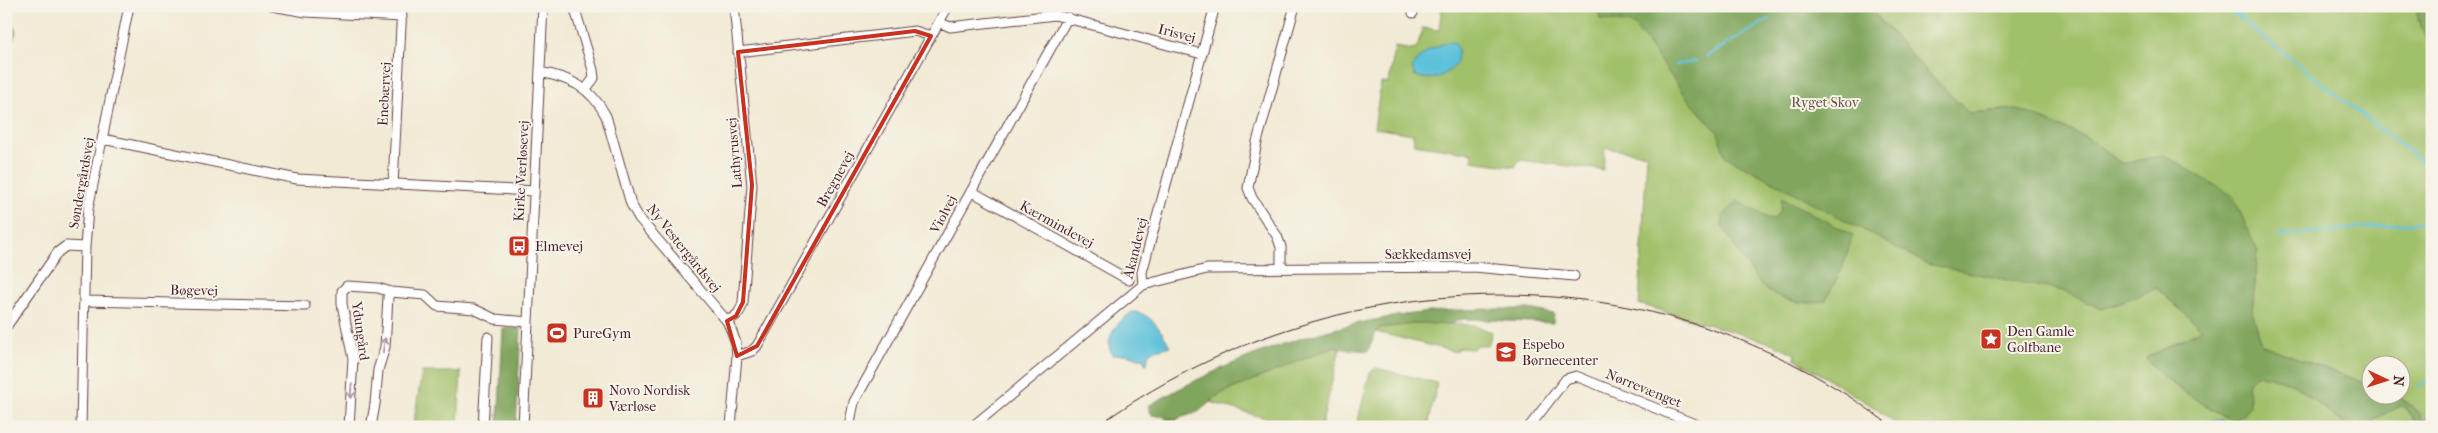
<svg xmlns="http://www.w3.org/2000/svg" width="2438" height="433" viewBox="0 0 2438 433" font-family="'IM FELL French Canon',serif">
  <rect width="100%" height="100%" fill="#f7f3e8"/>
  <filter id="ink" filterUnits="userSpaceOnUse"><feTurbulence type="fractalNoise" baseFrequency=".02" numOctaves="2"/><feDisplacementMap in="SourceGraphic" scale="10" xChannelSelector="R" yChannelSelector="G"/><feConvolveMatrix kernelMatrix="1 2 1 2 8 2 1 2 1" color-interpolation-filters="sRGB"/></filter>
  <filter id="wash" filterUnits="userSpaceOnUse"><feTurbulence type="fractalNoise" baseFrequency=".0096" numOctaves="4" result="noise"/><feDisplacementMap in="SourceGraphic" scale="20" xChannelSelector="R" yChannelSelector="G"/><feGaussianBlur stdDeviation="1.12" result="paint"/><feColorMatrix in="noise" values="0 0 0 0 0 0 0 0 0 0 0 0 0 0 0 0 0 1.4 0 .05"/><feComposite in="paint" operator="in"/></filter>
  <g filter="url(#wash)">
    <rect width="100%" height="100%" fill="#f1ebd5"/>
    <path fill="#a0c069" stroke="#75704a" d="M1442 6H1597L1600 19 1634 24 1688 99 1718 132 2102 309 2156 288 2202 329 2146 358C2164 383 2206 405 2233 421L2247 383 2259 374 2294 384 2347 427H1899L1875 408 1794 358 1795 354 1774 344 1639 304 1647 154 1605 148 1603 170 1519 160 1515 167 1472 161 1473 153 1414 144 1413 134 1374 128 1381 83H1389L1395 47 1413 50 1418 45 1422 28 1439 30Z
      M1868 6H2415L2420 25 2429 43H2432V424L2400 396V366H2370V385L2262 345 2252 311 2258 252 2164 155 2122 164 2088 138 2017 109 1969 113 1919 63Z
      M1422 323 1473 325 1492 332 1488 346 1477 345 1473 349 1458 348 1456 352 1376 332 1381 328Z
      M1335 346 1340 349 1321 427H1285V424L1210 402 1220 394Z
      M1376 368 1437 383 1428 427H1356L1370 372Z
      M422 372H461L458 427H413Z
      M2403 405 2419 427H2372L2374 419Z
      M1166 418 1177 419 1175 427H1163Z"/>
    <path fill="#80a65d" stroke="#656244" d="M6 6 16 32 6 63Z
      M1597 6H1868L1918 63 1969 113 2017 109 2088 138 2122 164 2164 155 2233 196 2258 252 2252 311 2262 345 2370 385V396H2400L2432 427H2419L2403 405 2374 419 2372 427H2347L2294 384 2259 374 2247 383 2250 406 2243 416 2233 421C2205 405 2164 383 2146 358L2202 329 2157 288 2102 309 2063 291 1927 264 1725 156 1718 132 1688 99 1634 25 1600 19Z
      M2415 6H2432V43L2429 44 2420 25Z
      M1782 198 1853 235 1842 269 1825 301C1806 307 1773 299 1760 284 1748 268 1732 243 1722 225L1723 216 1737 201 1768 218 1774 219 1781 210Z
      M1529 309 1554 314 1553 323 1464 319 1446 325 1422 323 1381 328 1376 332 1368 351C1358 349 1343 351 1335 346L1220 394 1198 412 1177 419 1152 415 1148 406C1228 360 1313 328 1404 315 1445 309 1487 309 1529 309Z
      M503 328 521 329 516 427H498Z"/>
    <path fill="#5dc1db" stroke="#547083" d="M1447 42 1455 43 1458 49 1457 63C1445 77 1431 83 1414 75L1412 67 1418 59 1429 50Z
      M1132 312C1150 311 1162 332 1170 346L1149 352 1147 364H1145L1144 358H1139L1127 354 1112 355C1103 339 1118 321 1132 312Z
      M2214 420H2222L2225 427H2205Z"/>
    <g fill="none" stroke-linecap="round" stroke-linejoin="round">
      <path stroke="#5dc1db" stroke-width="2.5" d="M2224 6 2432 170
        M2240 18 2247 6
        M1707 56 1769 19
        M1676 65 1696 61
        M2278 236 2432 221
        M2420 386 2432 379"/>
    </g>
  </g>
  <g filter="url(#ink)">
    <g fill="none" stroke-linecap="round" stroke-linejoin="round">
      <g stroke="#633e44" stroke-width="11">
        <path id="minor" d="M272 6 306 12 402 17
          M574 6 593 70 594 78 586 89
          M1413 13V6
          M939 22 950 27 1055 15 1202 54
          M738 52 915 31 931 36
          M540 72C570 78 591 87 606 116L631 204 639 218 727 321 732 332 736 343 737 356 731 427
          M103 139 297 179 534 191
          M393 184 402 6
          M971 191 1129 280
          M1281 268V247L1277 236 1252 198 1248 188 1257 142 1295 6
          M1143 285 1142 272 1215 6
          M84 301 305 306
          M727 321C737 316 741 312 743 302L752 185 734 6
          M6 327 58 252 66 246 85 247
          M737 356 752 351 757 346 948 6
          M81 427 85 247 88 209 129 6
          M349 427 353 359 342 304V291L347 286 378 288 391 292 425 295 437 306 474 309 495 319 528 322
          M371 427 375 404 378 370 385 347 388 297 391 292
          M483 427 488 337
          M523 427 543 6
          M849 427 854 402 1068 17
          M972 427 1143 285 1207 269 1474 267 1574 276
          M1529 427 1566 379 1576 376 1702 427"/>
      </g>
      <use href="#minor" stroke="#fff" stroke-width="9"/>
      <path stroke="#4a1f2b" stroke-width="1" d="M1096 427C1331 257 1659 245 1892 427"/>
    </g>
    <defs><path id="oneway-shaft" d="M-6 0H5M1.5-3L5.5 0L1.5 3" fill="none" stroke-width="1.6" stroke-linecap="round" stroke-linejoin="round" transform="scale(1.25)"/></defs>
    <g stroke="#ae9aa0">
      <use href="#oneway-shaft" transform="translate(384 345) rotate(-81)"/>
      <use href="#oneway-shaft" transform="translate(351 391) rotate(95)"/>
    </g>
  </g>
  <path fill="none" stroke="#c8321e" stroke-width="4" stroke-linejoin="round" d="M915 31 931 36 757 346 737 356 727 321 736 316 743 302 752 185 738 52Z"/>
  <defs>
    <g id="bus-square" transform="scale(1.125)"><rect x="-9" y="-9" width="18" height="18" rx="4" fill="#c8321e" stroke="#f7f3e8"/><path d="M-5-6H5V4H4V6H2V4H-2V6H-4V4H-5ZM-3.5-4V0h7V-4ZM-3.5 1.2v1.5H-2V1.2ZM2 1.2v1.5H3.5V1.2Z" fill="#fff"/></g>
    <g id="stadium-square" transform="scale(1.125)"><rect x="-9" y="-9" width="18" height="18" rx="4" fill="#c8321e" stroke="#f7f3e8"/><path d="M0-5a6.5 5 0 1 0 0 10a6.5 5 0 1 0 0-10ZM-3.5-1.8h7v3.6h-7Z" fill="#fff"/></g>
    <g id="sight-square" transform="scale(1.125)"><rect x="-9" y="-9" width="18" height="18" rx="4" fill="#c8321e" stroke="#f7f3e8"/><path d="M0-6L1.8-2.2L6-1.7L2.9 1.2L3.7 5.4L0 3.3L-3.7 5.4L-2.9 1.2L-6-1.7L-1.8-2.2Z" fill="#fff"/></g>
    <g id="school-square" transform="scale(1.125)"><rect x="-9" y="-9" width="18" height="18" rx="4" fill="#c8321e" stroke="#f7f3e8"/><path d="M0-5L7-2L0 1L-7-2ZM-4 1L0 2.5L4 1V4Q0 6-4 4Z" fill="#fff"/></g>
    <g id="building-square" transform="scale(1.125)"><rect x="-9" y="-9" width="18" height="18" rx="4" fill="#c8321e" stroke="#f7f3e8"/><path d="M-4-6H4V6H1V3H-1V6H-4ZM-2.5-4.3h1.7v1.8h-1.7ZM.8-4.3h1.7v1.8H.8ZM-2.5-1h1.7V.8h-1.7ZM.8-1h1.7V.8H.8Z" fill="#fff"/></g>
  </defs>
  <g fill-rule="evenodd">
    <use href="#bus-square" x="519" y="246"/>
    <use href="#stadium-square" x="557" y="333"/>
    <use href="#sight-square" x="1991" y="339"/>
    <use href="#school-square" x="1506" y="352"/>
    <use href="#building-square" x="593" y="398"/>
  </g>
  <g text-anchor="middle" stroke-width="4" stroke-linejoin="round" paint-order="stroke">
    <g font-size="14" fill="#4a1f2b" stroke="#f7f3e8">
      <text transform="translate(1177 33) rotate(15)" y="5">Irisvej</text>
      <text transform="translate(384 94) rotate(-87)" y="5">Enebærvej</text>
      <text transform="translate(734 153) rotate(-95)" y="5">Lathyrusvej</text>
      <text transform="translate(521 171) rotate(-87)" y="5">Kirke Værløsevej</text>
      <text transform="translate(835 179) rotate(-61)" y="5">Bregnevej</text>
      <text transform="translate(81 183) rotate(-80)" y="5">Søndergårdsvej</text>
      <text transform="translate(943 214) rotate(-62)" y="5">Violvej</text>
      <text transform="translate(1057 224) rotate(29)" y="5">Kærmindevej</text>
      <text transform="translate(684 248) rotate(51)" y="5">Ny Vestergårdsvej</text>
      <text transform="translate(1135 248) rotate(-76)" y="5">Åkandevej</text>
      <text x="1428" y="259">Sækkedamsvej</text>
      <text transform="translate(194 290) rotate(1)" y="5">Bøgevej</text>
      <text transform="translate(361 331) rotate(82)" y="5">Ydungård</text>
      <text transform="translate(1644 388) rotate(22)" y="5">Nørrevænget</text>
    </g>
    <g font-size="14" fill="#644f3e" stroke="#f7f3e8">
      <text x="1825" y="107">Ryget Skov</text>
    </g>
    <g font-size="14" fill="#4a1f2b" stroke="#f7f3e8" text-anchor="start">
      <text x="535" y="251">Elmevej</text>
      <text x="2007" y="336">Den Gamle<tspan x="2007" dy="16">Golfbane</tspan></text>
      <text x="573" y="338">PureGym</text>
      <text x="1522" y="349">Espebo<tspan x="1522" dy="16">Børnecenter</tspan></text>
      <text x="609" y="395">Novo Nordisk<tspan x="609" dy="16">Værløse</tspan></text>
    </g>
  </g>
  <rect width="2438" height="433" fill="none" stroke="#f7f3e8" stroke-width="25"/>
  <g transform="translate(2386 380) rotate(94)"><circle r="24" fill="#f7f3e8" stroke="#b29e9c"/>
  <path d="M0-4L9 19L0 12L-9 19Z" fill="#c8321e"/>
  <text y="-8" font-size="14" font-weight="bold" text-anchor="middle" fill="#4a1f2b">N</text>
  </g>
</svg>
